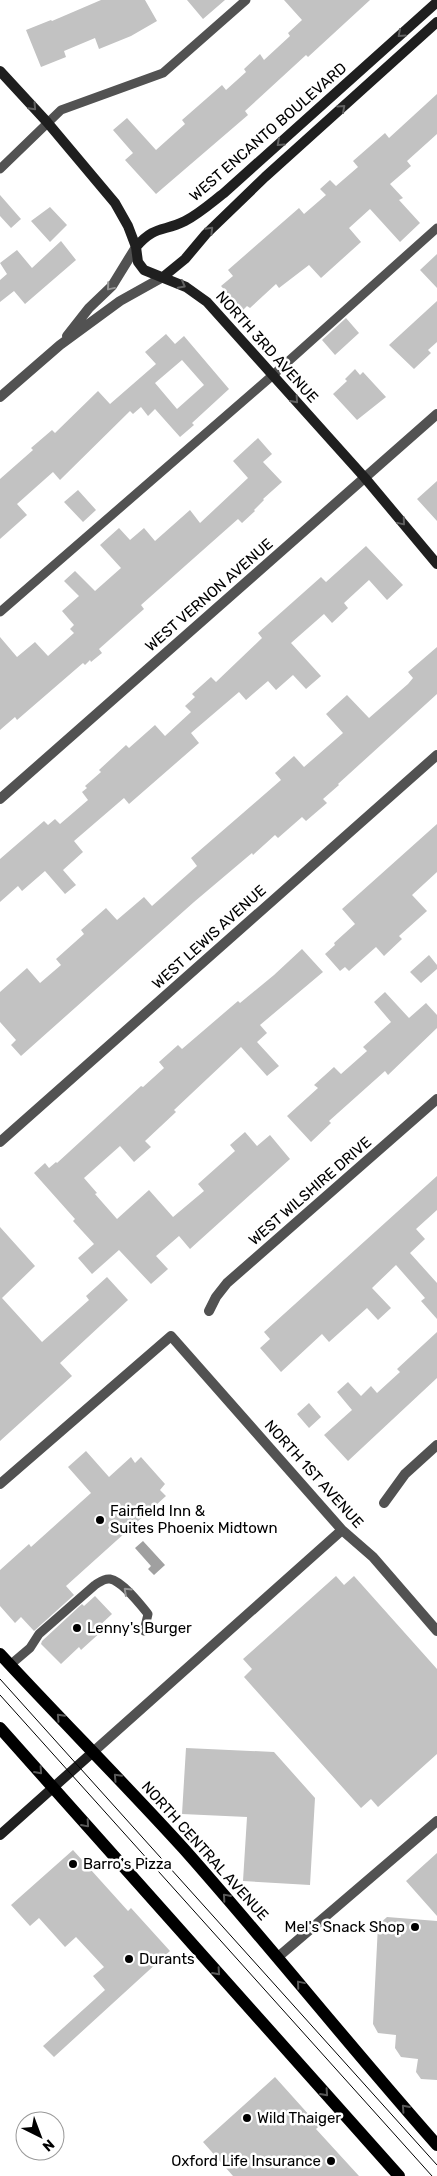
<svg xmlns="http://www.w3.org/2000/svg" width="437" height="2176" viewBox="0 0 437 2176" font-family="Rubik,sans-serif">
  <rect width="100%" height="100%" fill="#fff"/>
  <path fill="#a0a0a0" d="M143 1541 165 1565 154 1575 148 1569 151 1566 135 1548Z"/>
  <path fill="#c2c2c2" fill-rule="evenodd" d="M101 0H145L157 21 131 36 99 49 95 38 64 51 66 57 41 67 26 30 51 20 52 21Z
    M187 0H225L203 19Z
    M284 0H370L308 57 306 55 245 111 248 115 156 194 125 160 133 153 113 130 127 118 156 150 185 124 182 120 222 85 226 90 246 72 244 69 260 54 264 60 290 36 288 33 302 20Z
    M437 94V134L407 161 411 166 390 184 403 198 399 200 420 223 400 242 370 209 349 228 361 242 321 278 309 265 279 288 276 284 250 308 247 306 243 310 221 286 233 276 228 270 299 208 304 214 326 195 320 189 330 180 336 186 358 167 353 161 385 133 389 138Z
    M0 195 21 219 11 228 0 216Z
    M50 207 67 225 50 242 31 221Z
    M61 241 76 260 25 304 14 291 0 302V280L7 274 0 263 17 250 32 268Z
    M437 254V288L420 270Z
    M437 301V342L428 350 431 353 414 369 389 345Z
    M346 318 359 333 335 355 322 340Z
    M166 334 175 344 184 336 229 389 192 423 194 425 180 437 155 409 148 416 141 407 133 414 130 411 60 480 53 472 17 504 27 515 0 539V479L33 450 31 448 52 430 55 433 98 391 110 404 156 364 145 352ZM182 360 204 385 177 409 155 383Z
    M355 369 360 375 363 372 386 397 357 420 333 394 347 381 345 379Z
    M258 438 272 454 263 462 282 482 263 499 264 500 254 510 255 511 242 523 238 519 141 605 144 609 99 649 102 653 91 662 90 660 85 665 83 663 17 720 15 717 0 730V637L17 657 35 642 48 656 74 633 70 629 74 625 62 611 79 596 64 581 75 571 95 591 121 568 100 545 119 528 130 540 144 528 155 541 190 510 200 523 248 478 233 461Z
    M437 481V521L417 499Z
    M78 490 96 510 83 522 64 502Z
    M366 546 403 585 387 600 369 580 344 603 348 608 332 623 324 614 291 643 321 676 306 689 293 675 276 690 268 681 246 700 239 692 191 733 199 743 129 804 124 798 74 841 83 852 63 870 76 885 65 894 45 871 22 891 18 886 0 902V859L44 821 48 825 55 819 60 824 88 800 82 792 87 788 85 786 101 772 99 770 126 745 129 748 155 725 165 736 191 712 185 706 195 697 192 694 211 677 216 682 262 638 258 633 321 577 326 582Z
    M437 647V694L338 784 339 785 323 799 327 803 306 821 302 817 278 838 275 835 253 855 252 853 194 902 21 1056 11 1045 16 1040 0 1022V992L27 968 40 983 61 965 56 959 84 934 81 930 106 908 117 920 144 897 152 906 197 866 191 858 281 780 275 773 294 756 304 767 343 733 326 714 347 695 369 718 408 684 413 678 408 672Z
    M437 824V872L412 895 427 911 399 936 402 939 384 956 376 947 349 971 345 967 340 971 325 954 335 945 334 943 355 924 342 909Z
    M302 949 323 972 260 1025 267 1033 257 1042 279 1066 267 1076 241 1047 174 1110 176 1112 145 1141 151 1147 134 1162 120 1146 84 1178 97 1193 95 1194 117 1219 149 1190 173 1217 204 1191 198 1184 235 1151 230 1145 245 1132 257 1146 270 1135 290 1159 190 1249 179 1236 156 1256 168 1269 151 1284 119 1250 92 1274 78 1258 94 1244 73 1221 75 1219 34 1173 45 1163 49 1168 56 1162 57 1163 141 1086 143 1087 164 1068 159 1062 178 1045 182 1049 238 1001 240 1003 274 975Z
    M429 955 437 965V969L421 983 410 972Z
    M385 992 409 1018 426 1003 437 1015V1028L388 1075 385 1071 329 1121 331 1123 311 1142 287 1116 318 1088 314 1085 334 1067 341 1074 367 1051 363 1047 391 1022 374 1002Z
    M437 1176V1210L416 1229 425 1239 410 1253 437 1283V1319L421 1301 425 1298 396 1265 372 1288 391 1308 378 1320 367 1308 329 1342 322 1334 281 1372 260 1348 270 1339 264 1332Z
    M0 1227 35 1266 2 1298 42 1342 89 1300 86 1296 107 1277 128 1300 60 1363 72 1376 0 1441Z
    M437 1332V1378L348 1461 324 1435 352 1410 337 1392 348 1382 361 1396 371 1386 377 1393 400 1372 397 1369Z
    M309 1403 321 1417 309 1428 297 1414Z
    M86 1451 109 1477 131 1457 135 1463 141 1457 165 1484 160 1490 166 1496 66 1586 74 1595 34 1631 21 1617 15 1623 0 1606V1570L29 1544 31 1547 91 1493 68 1467Z
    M336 1576 344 1585 354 1576 437 1669V1754L378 1807 371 1799 361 1808 244 1677 252 1669 243 1659Z
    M95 1596 112 1614 99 1626 103 1630 81 1650 79 1647 61 1664 41 1644 42 1641 82 1604 84 1606Z
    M186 1748 274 1752 315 1798 310 1885 243 1881 247 1817 182 1814Z
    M73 1850 128 1911 131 1908 170 1951 54 2057 43 2046 105 1990 93 1976 104 1967 76 1937 65 1947 39 1918 30 1926 11 1905Z
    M437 1853V1916L406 1881Z
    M387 1917 437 1921V2080L421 2079 416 2072 418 2059 401 2057 395 2048 396 2035 378 2033 373 2024 378 1925Z
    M275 2077 319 2126 316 2129 359 2176H233L203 2142Z"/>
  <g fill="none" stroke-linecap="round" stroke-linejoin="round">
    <path stroke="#525252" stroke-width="9" d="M0 169 61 110 163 73 246 0
      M0 612 273 375 437 228
      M10 1665 30 1648 39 1634 95 1585C100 1582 104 1578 110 1579 122 1581 140 1604 148 1614L144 1631"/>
    <path stroke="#525252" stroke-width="10" d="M67 336 89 308 112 286 136 247
      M0 397 60 345 120 301 163 277
      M0 799 437 414
      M0 1142 437 755
      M209 1311 216 1297 227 1283 437 1099
      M0 1484 171 1336 342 1530 373 1557 437 1631
      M384 1503 405 1474 437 1445
      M93 1752 342 1530
      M278 1957 437 1821"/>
    <path stroke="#1f1f1f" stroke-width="10" d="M0 71 47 122 115 203 128 226 136 247 138 262 144 270 186 287 207 302 365 478 437 564
      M136 247C155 225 163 232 185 221 199 214 211 203 224 193L437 2
      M163 277 185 259 206 234 265 177 437 22
      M0 1835 93 1752"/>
    <path stroke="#000" stroke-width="12" d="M0 1654C61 1720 124 1783 184 1849 270 1946 351 2048 437 2145
      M0 1728 399 2176"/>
    <path stroke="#000" stroke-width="1" d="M0 1679 437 2165
      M0 1695 432 2176"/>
  </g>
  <defs><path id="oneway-chevron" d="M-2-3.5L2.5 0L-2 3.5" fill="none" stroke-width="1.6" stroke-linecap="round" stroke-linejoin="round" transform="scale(1.25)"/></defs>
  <g stroke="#626262">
    <use href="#oneway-chevron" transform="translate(401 34) rotate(138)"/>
    <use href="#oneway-chevron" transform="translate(33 107) rotate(47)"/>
    <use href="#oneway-chevron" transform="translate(342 108) rotate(-42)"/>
    <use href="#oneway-chevron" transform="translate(280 143) rotate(138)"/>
    <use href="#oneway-chevron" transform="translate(210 230) rotate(-45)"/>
    <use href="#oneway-chevron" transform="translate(182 285) rotate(28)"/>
    <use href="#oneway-chevron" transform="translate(295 400) rotate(48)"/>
    <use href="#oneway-chevron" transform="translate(402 522) rotate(50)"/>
  </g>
  <g stroke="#979797">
    <use href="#oneway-chevron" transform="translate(110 287) rotate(130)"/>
    <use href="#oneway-chevron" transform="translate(127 1591) rotate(-137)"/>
  </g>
  <g stroke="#595959">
    <use href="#oneway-chevron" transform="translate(60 1717) rotate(-133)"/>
    <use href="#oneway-chevron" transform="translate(39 1771) rotate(48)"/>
    <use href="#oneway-chevron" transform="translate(117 1777) rotate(-133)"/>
    <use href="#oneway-chevron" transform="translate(86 1824) rotate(49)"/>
    <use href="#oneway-chevron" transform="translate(226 1897) rotate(-131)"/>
    <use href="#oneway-chevron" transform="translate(217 1972) rotate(48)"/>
    <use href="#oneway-chevron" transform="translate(300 1984) rotate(-130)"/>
    <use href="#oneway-chevron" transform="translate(325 2093) rotate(48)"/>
    <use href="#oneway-chevron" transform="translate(405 2108) rotate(-132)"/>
  </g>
  <g fill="#000" stroke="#fff" stroke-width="2">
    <circle cx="100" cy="1520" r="5"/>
    <circle cx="77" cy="1628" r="5"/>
    <circle cx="73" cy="1864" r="5"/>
    <circle cx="415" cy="1927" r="5"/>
    <circle cx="129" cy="1959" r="5"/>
    <circle cx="247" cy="2118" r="5"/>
    <circle cx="331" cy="2161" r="5"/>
  </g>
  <g text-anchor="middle" stroke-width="5" stroke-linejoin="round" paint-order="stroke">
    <g font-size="15" fill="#000" stroke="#fff">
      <text transform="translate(268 132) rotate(-41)" y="5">WEST ENCANTO BOULEVARD</text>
      <text transform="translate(267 347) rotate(48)" y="5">NORTH 3RD AVENUE</text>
      <text transform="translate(209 595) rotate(-41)" y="5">WEST VERNON AVENUE</text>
      <text transform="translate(209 937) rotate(-42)" y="5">WEST LEWIS AVENUE</text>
      <text transform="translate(310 1191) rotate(-41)" y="5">WEST WILSHIRE DRIVE</text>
      <text transform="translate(314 1474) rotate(48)" y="5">NORTH 1ST AVENUE</text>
      <text transform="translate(205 1851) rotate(48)" y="5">NORTH CENTRAL AVENUE</text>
    </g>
    <g font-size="15" fill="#000" stroke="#fff" text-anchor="start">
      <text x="110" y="1516">Fairfield Inn &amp;<tspan x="110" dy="17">Suites Phoenix Midtown</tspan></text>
      <text x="87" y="1633">Lenny's Burger</text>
      <text x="83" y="1869">Barro's Pizza</text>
      <text x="405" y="1932" text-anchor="end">Mel's Snack Shop</text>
      <text x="139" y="1964">Durants</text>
      <text x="257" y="2123">Wild Thaiger</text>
      <text x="321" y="2166" text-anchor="end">Oxford Life Insurance</text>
    </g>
  </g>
  <g transform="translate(40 2136) rotate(138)"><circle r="24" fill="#ffffff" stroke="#999999"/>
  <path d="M0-4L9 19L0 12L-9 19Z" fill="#000000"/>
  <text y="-8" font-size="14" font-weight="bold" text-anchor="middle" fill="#000000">N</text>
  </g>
</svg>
